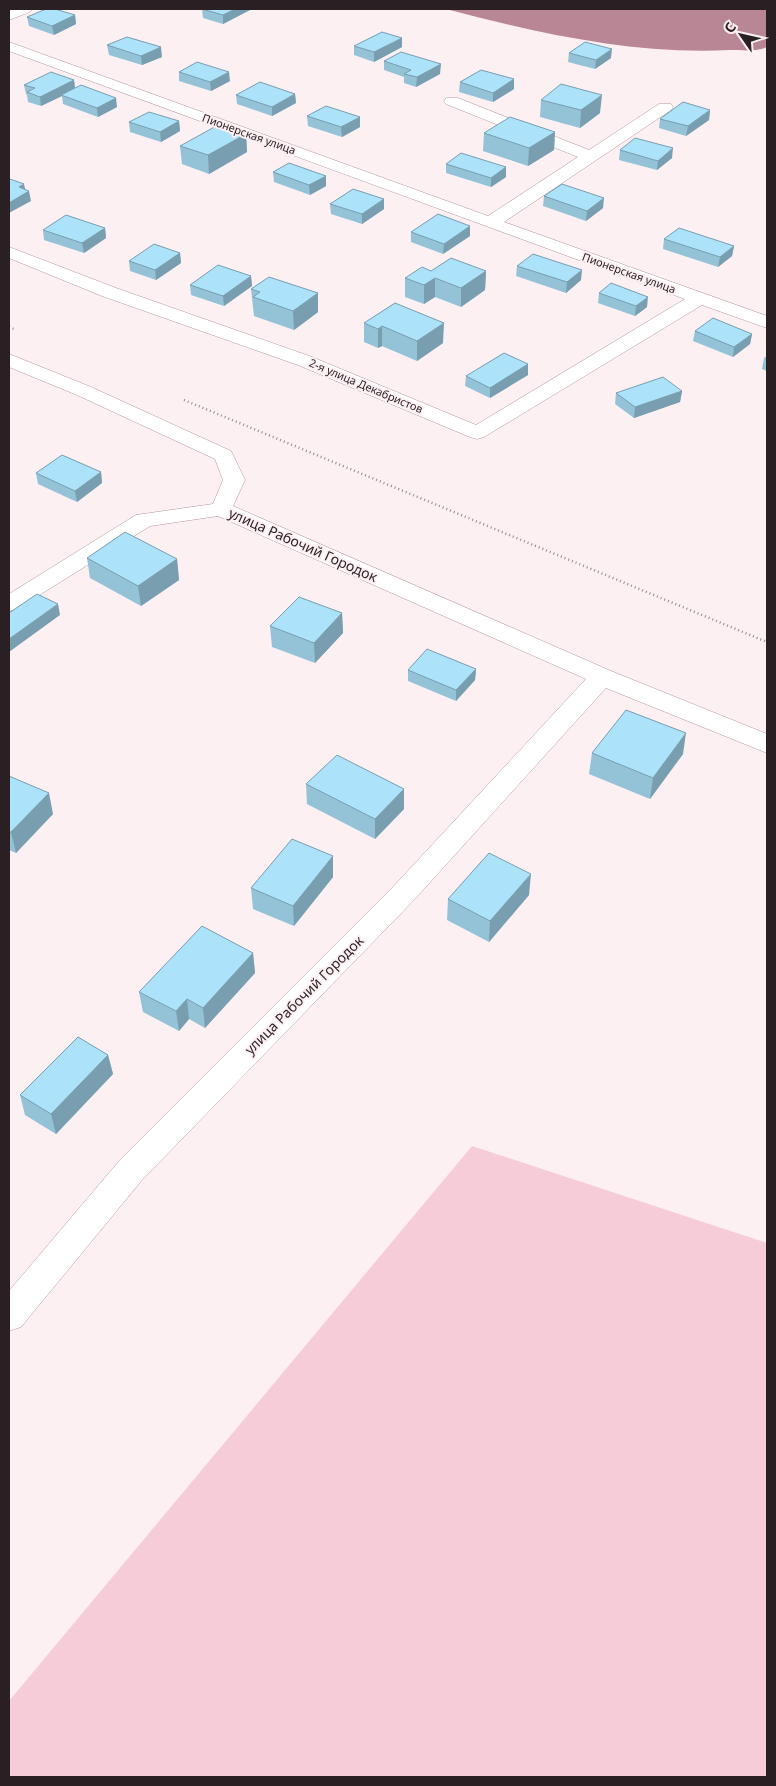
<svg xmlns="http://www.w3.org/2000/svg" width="776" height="1786" viewBox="0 0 776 1786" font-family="'Noto Sans',sans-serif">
  <rect width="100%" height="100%" fill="#fcf0f3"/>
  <path fill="#f5ccd8" d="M472 1146 767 1243V1777H9V1701Z"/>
  <path fill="#b88695" d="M446 9H767V47C758 52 741 50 730 50 634 55 538 33 446 9Z"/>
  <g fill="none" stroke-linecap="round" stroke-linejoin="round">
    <g stroke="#b3979f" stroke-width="1">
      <path id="minor" d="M13 9H32L30 12 9 20V11Z
        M9 42 488 216 578 157 446 104 444 101 446 98H458L589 150 659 104H671L673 107 671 110 504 222 767 316V328L702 305 484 437 477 439 470 437 298 365 102 296 9 258V247L116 288 312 357 476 425 685 299 9 51Z
        M9 354 91 387 231 451 245 480 233 506 611 671 767 734V753L606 688 413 901 142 1180 21 1327 9 1331V1291L120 1160 393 887 586 679 218 516 150 526 17 609 9 611V594L136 515 213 504 223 480 215 459 77 395 9 367Z"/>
    </g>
    <path stroke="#968a8e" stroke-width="2.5" stroke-dasharray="1 3" stroke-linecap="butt" d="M9 327 16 330
      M184 400 767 642"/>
    <use href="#minor" fill="#fff" fill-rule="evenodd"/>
  </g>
  <path fill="#94c2d7" d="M202 9 250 10 223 24 203 18Z
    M75 15 76 24 54 35 29 26 27 17Z
    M107 45 162 57 142 65 109 55Z
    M354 46 402 47 374 62 354 55Z
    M569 53 611 58 595 69 568 62Z
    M384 61 440 74 416 87 404 83V77L384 70Z
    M179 72 230 81 211 91 179 81Z
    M514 79V89L493 102 459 92 460 82Z
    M74 80 75 88 117 107 98 117 63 104 62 96 41 106 28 102 27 95 26 94 24 85Z
    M295 94 296 103 272 116 237 104 236 95Z
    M541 100 600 113 580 128 540 117Z
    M710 110 709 120 686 136 659 128 660 119Z
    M307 116 360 127 342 137 308 126Z
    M179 121 180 131 161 142 130 132 129 122Z
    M555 132 554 150 528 166 483 151 484 133Z
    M246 134 247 152 209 174 182 164 180 146Z
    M620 150 672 158 657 170 619 160Z
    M446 164 506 167V177L491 187 446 173Z
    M273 172 326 176V186L310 195 274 182Z
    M544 196 603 208 586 221 543 206Z
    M330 204 384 209 362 224 331 214Z
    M105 228 106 238 84 253 44 240 43 230Z
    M411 232 470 236 443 254 411 242Z
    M664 239 734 246 732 256 718 267 663 249Z
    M180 253 181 263 156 280 130 271 129 261Z
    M517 266 581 280 566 293 516 276Z
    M431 271H486L485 290 461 307 435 297 424 304 405 297V278Z
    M251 276 252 286 224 306 191 295 190 285Z
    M251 289 318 293V312L294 330 254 316Z
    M599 293 647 307 635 316 598 303Z
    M395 303 443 343 417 361 382 346 378 348 364 342V323Z
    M695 331 752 334 750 344 733 357 693 341Z
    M767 356V371L762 369 764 358Z
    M528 375 490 398 465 386 466 376Z
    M682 391 680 402 634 418 615 404 616 393Z
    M101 472 102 483 77 502 38 484 36 473Z
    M87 558 177 559 179 580 141 606 90 578Z
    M342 613 343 633 315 663 272 647 270 626Z
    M476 669 475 680 456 701 408 681V670Z
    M592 753 683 754 650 799 589 774Z
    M9 776 53 814 16 853 9 850Z
    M306 784 404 809 375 839 307 804Z
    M333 877 294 926 253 909 251 888Z
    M529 895 489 942 447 920 448 899Z
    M253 953 255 973 205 1028 189 1019 179 1031 143 1012 139 992Z
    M108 1055 113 1074 56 1134 25 1115 20 1095Z"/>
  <path fill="#789eaf" d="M235 9H250V10L223 24V15Z
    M75 15 76 24 54 35 52 26Z
    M402 38V47L374 62V52Z
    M161 47 162 57 142 65 141 56Z
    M612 49 611 58 595 69 596 60Z
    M441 64 440 74 416 87 417 77Z
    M229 72 230 81 211 91 210 82Z
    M514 79V89L493 102V93Z
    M74 80 75 89 61 95 62 96 41 106 40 97Z
    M295 94 296 103 272 116V107Z
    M602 95 600 113 580 128 581 110Z
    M116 98 117 107 98 117 97 108Z
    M710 110 709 120 686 136 688 126Z
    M360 117V127L342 137 341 127Z
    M179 121 180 131 161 142 160 132Z
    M555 132 554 150 528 166 529 148Z
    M246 134 247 152 209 174 208 155Z
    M673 148 672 158 657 170 658 161Z
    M506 167V177L491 187V178Z
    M326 176V186L310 195 309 185Z
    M24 184 26 193 29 191 31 201 9 213V203L19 187Z
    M604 198 603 208 586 221 587 211Z
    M384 199V209L362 224V214Z
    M470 226V236L443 254 444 244Z
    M105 228 106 238 84 253 82 243Z
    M734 246 732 256 718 267 720 257Z
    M180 253 181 263 156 280 155 270Z
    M582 270 581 280 566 293 567 282Z
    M486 271 485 290 461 307V288Z
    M251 276 252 286 224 306 223 296Z
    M435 278V297L424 304V285Z
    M318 293V312L294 330 293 311Z
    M648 297 647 307 635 316 636 306Z
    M444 323 443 343 417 361V341Z
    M382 326V346L378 348V329Z
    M752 334 750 344 733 357 734 347Z
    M528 364V375L490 398V388Z
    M682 391 680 402 634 418 635 407Z
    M101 472 102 483 77 502 75 491Z
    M177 559 179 580 141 606 138 586Z
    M58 604 60 615 9 652V639Z
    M342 613 343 633 315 663 314 643Z
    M476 669 475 680 456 701V690Z
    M686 733 683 754 650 799 653 778Z
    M404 789V809L375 839V819Z
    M49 793 53 814 16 853 11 832Z
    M333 856V877L294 926 293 906Z
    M531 874 529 895 489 942 490 921Z
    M253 953 255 973 205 1028 203 1008Z
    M187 999 189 1019 179 1031 176 1011Z
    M108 1055 113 1074 56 1134 51 1114Z"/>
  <path fill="#ace2fa" stroke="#789eaf" d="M46 9H55L75 15 52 26 27 17Z
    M202 9H235L223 15Z
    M382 32 402 38 374 52 354 46Z
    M127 37 161 47 141 56 107 45Z
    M585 42 612 49 596 60 569 53Z
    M401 52 441 64 417 77 404 74 411 70 384 61Z
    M197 62 229 72 210 82 179 72Z
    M481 70 514 79 493 93 460 82Z
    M51 72 74 80 40 97 27 92 35 88 24 85Z
    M260 82 295 94 272 107 236 95Z
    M561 84 602 95 581 110 541 100Z
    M81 85 116 98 97 108 61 95Z
    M683 102 710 110 688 126 660 119Z
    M326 106 360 117 341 127 307 116Z
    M149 112 179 121 160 132 129 122Z
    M510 117 555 132 529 148 484 133Z
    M218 125 246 134 208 155 180 146Z
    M635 138 673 148 658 161 620 150Z
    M461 153 506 167 491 178 446 164Z
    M289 163 326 176 309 185 273 172Z
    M9 179H10L24 184 19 187 29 191 9 203Z
    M562 184 604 198 587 211 544 196Z
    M353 189 384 199 362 214 330 204Z
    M438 214 470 226 444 244 411 232Z
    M66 215 105 228 82 243 43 230Z
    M679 228 734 246 720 257 664 239Z
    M154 244 180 253 155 270 129 261Z
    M533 254 582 270 567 282 517 266Z
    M451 258 486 271 461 288 435 278 424 285 405 278 422 267 431 271Z
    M218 265 251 276 223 296 190 285Z
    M269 277 318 293 293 311 253 297 260 292 251 289Z
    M611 283 648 297 636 306 599 293Z
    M395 303 444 323 417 341 382 326 378 329 364 323Z
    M713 318 752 334 734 347 695 331Z
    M504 353 528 364 490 388 466 376Z
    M663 377 682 391 635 407 616 393Z
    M62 455 101 472 75 491 36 473Z
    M125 532 177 559 138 586 87 558Z
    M37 594 58 604 9 639V613Z
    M299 597 342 613 314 643 270 626Z
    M427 649 476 669 456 690 408 670Z
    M626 710 686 733 653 778 592 753Z
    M337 755 404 789 375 819 306 784Z
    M9 776 49 793 11 832H9Z
    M292 839 333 856 293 906 251 888Z
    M489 853 531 874 490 921 448 899Z
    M202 926 253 953 203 1008 187 999 176 1011 139 992Z
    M78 1037 108 1055 51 1114 20 1095Z"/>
  <g text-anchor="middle" stroke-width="4" stroke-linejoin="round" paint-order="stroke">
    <g font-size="11" fill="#2a1f23" stroke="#fcf0f3">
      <text transform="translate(249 134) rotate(20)" y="4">Пионерская улица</text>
      <text transform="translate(629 273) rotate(20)" y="4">Пионерская улица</text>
      <text transform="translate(366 386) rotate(23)" y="4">2-я улица Декабристов</text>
    </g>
    <g font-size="14" fill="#2a1f23" stroke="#fcf0f3">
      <text transform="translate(303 545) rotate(24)" y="5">улица Рабочий Городок</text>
      <text transform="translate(304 995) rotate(-45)" y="5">улица Рабочий Городок</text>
    </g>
  </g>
  <rect width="776" height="1786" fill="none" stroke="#2a1f23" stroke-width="20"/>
  <g transform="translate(741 35) rotate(304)" stroke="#fcf0f3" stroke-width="4" paint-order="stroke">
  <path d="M0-4L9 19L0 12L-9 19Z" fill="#2a1f23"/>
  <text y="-8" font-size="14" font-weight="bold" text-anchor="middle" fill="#2a1f23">С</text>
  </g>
</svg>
